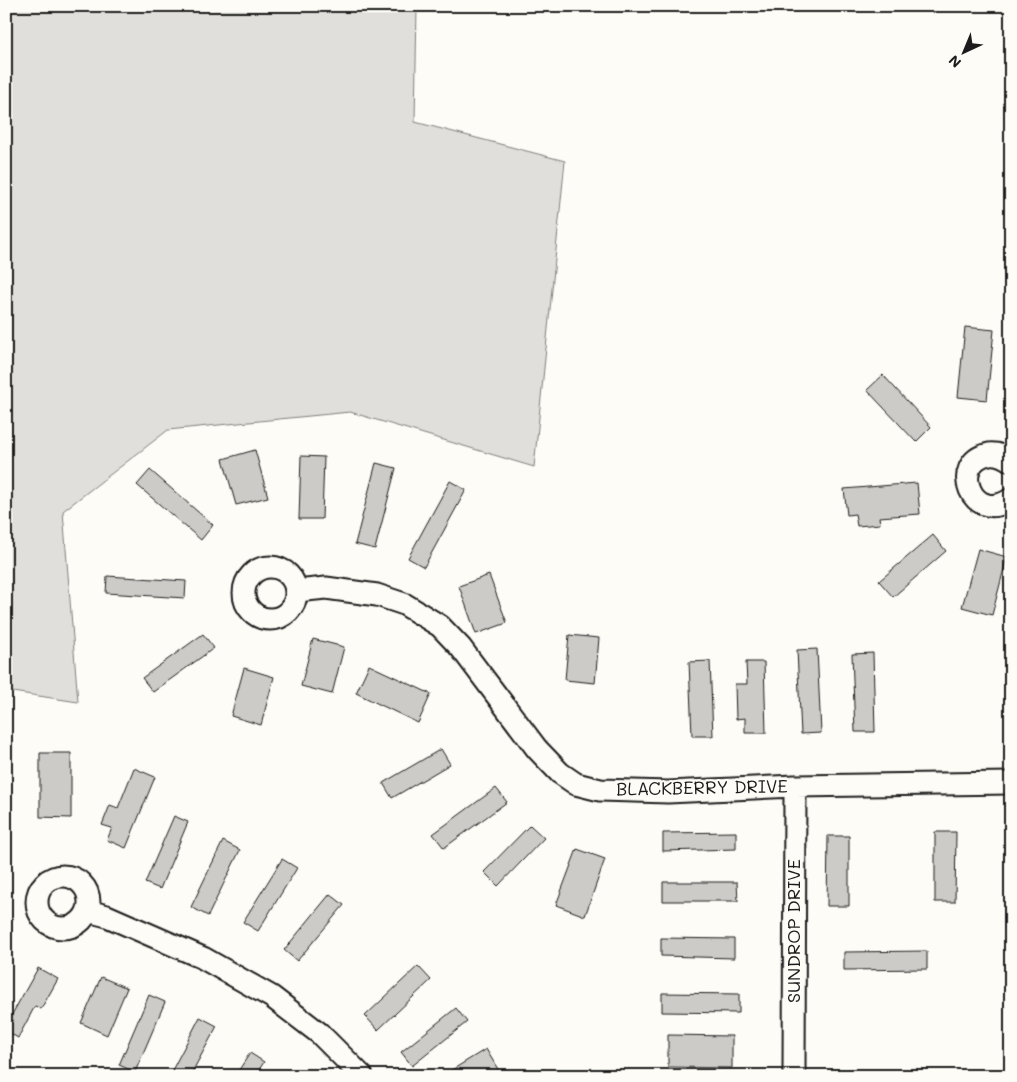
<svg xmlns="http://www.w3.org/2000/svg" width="1017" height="1082" viewBox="0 0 1017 1082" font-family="Mali,sans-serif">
  <rect width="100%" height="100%" fill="#fdfcf7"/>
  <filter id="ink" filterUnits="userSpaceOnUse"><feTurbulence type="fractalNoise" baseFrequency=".02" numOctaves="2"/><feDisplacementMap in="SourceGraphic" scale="10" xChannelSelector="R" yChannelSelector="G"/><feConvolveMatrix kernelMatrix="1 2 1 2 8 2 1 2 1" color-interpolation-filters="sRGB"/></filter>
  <g filter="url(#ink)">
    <path fill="#e0dfdb" stroke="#7e7e7c" d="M6 6H417L415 122 565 161 534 467 350 412 168 430 63 511 78 702 6 691Z"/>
    <path fill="#cccbc8" stroke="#1c1c1c" d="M965 327 994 330 987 400 958 397Z
      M883 375 931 427 916 442 867 390Z
      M255 450 268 497 236 505 223 459Z
      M301 456 324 457 322 519H299Z
      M376 463 396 468 375 549 355 544Z
      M150 470 213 525 201 540 137 485Z
      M450 481 466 490 424 567 408 558Z
      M917 483 920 514 879 517 880 524 857 526 855 514 847 515 844 489Z
      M933 535 946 551 893 597 879 581Z
      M978 549 1007 557 992 615 962 607Z
      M489 575 507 623 476 634 459 586Z
      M107 576 186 581 185 598 106 593Z
      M203 634 214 648 153 692 142 678Z
      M569 635 599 638 595 683 565 680Z
      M313 639 344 647 332 694 301 686Z
      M817 649 821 733 801 734 797 650Z
      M873 653 875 732H855L852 654Z
      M710 661 713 736H692L689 662Z
      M746 662H764L766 733H745V718L736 719 735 684H747Z
      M369 665 431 694 418 723 356 693Z
      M244 668 274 677 261 725 231 716Z
      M441 749 450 764 392 798 383 783Z
      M40 753H71V818L40 817Z
      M134 768 155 777 126 848 107 840 112 828 102 825 110 805 118 808Z
      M496 788 507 802 444 848 433 834Z
      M174 816 188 822 160 889 145 883Z
      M530 825 544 838 498 886 484 872Z
      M736 832V849L663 851V833Z
      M935 832H956L955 902H935Z
      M828 836H849V906H827Z
      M223 841 240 850 208 916 191 907Z
      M577 849 605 859 585 916 556 905Z
      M282 859 297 868 258 931 243 922Z
      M663 882H737L738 901H663Z
      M330 894 344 905 297 961 284 950Z
      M661 938 734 939V958L661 956Z
      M927 951V969L844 970V952Z
      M418 966 431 980 378 1030 365 1016Z
      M38 968 58 979 41 1009 35 1006 18 1038 6 1031V1025Z
      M101 977 127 988 107 1035 81 1023Z
      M662 993 739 994V1013L662 1012Z
      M149 995 165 1002 135 1072 119 1065Z
      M456 1008 467 1022 412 1066 401 1052Z
      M200 1017 217 1026 190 1076H169Z
      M668 1035 732 1036V1068L668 1067Z
      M486 1049 499 1071 492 1076H442Z
      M250 1053 264 1062 255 1076H235Z"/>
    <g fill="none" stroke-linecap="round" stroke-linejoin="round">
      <g stroke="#1c1c1c" stroke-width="25">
        <path id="minor" d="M1011 461C1004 456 997 453 989 454 948 462 972 526 1011 499
          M244 593a26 26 0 1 1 52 0a26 26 0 1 1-52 0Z
          M296 591 326 588 377 595 404 604 440 626 461 648 537 749 560 773 576 784 600 790 668 792 795 786 1011 783
          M37 902a26 26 0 1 1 52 0a26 26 0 1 1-52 0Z
          M88 911 107 916 203 958 272 997 319 1033 362 1076
          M794 1076 795 786"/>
      </g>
      <use href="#minor" stroke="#fdfcf7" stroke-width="21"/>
    </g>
  </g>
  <g text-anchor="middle" stroke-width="4" stroke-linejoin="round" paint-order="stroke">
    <g font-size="18" fill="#1c1c1c" stroke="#fdfcf7">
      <text transform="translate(702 788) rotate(-1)" y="6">BLACKBERRY DRIVE</text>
      <text transform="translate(794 931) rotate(-90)" y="6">SUNDROP DRIVE</text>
    </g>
  </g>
  <rect width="1017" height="1082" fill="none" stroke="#fdfcf7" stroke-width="25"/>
  <rect x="12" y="12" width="992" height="1057" fill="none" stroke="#1c1c1c" stroke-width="2" filter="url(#ink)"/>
  <g transform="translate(964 52) rotate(224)" stroke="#fdfcf7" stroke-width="4" paint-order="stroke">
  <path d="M0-4L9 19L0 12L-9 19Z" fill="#1c1c1c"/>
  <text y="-8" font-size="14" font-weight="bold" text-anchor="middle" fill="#1c1c1c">N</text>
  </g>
</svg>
